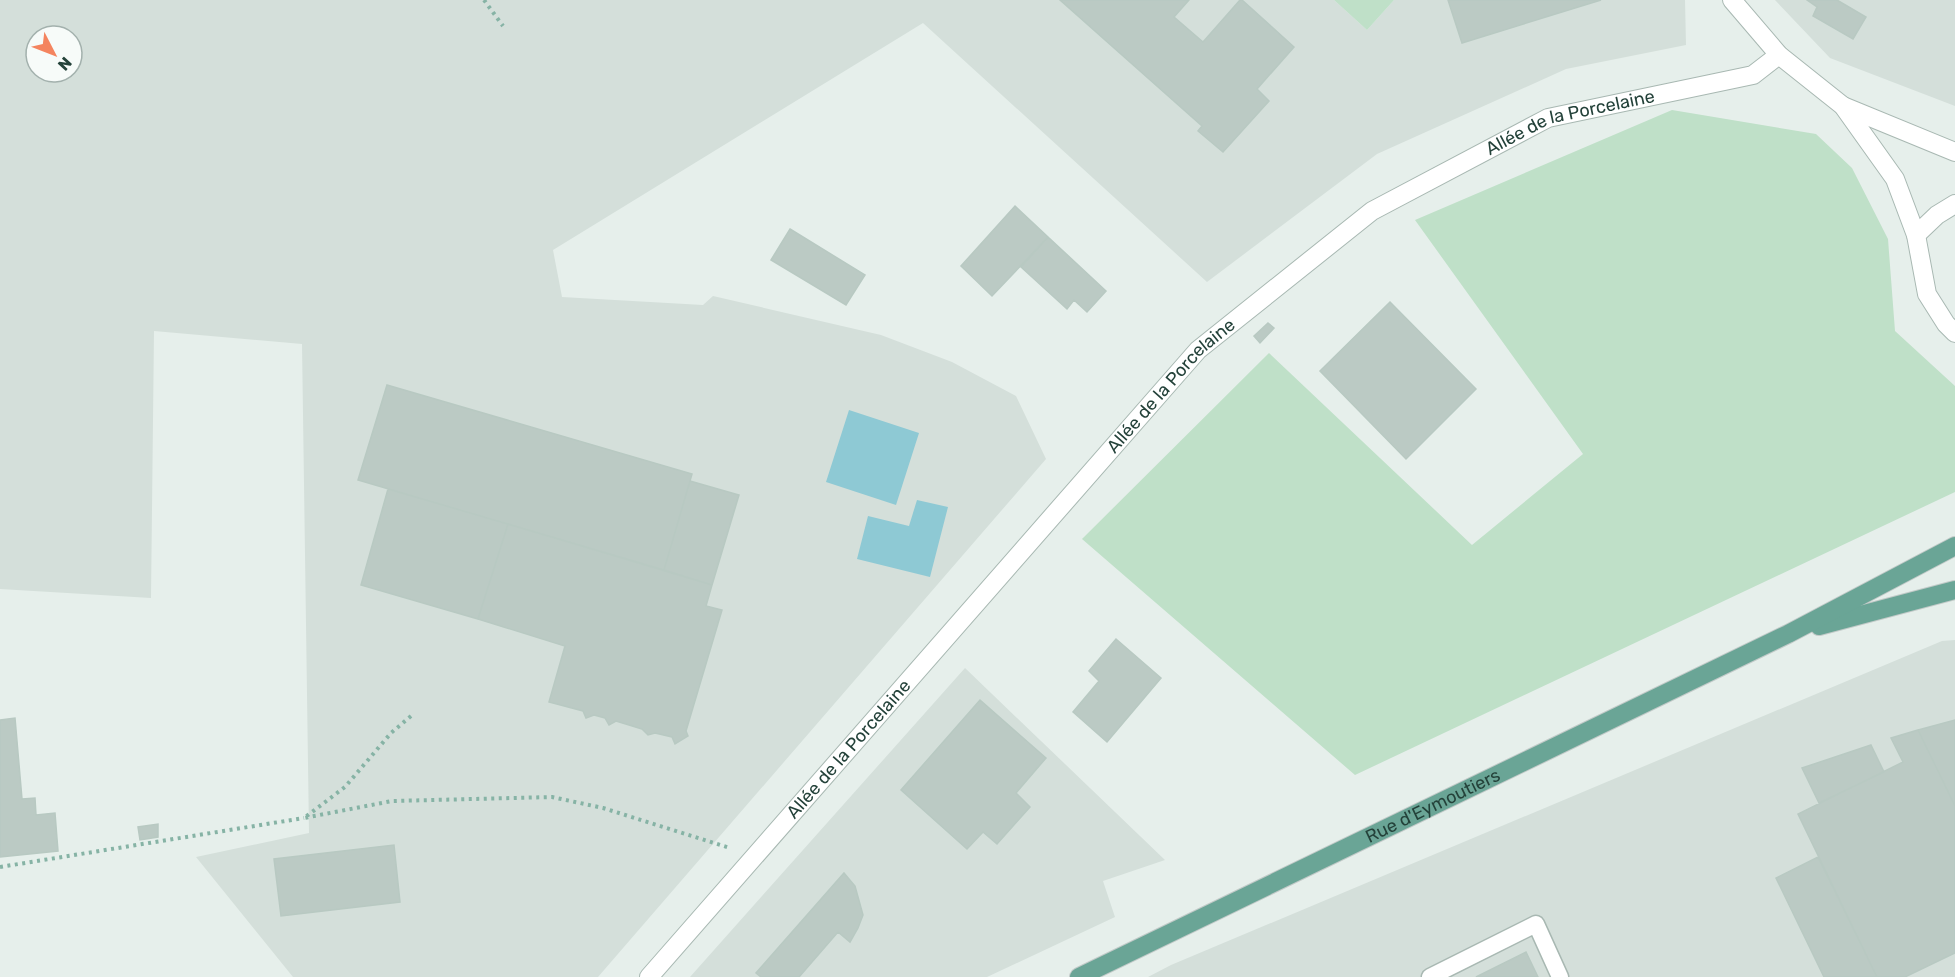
<svg xmlns="http://www.w3.org/2000/svg" width="1955" height="977" viewBox="0 0 1955 977" font-family="Rubik,sans-serif">
  <rect width="100%" height="100%" fill="#e6efeb"/>
  <path fill="#d4dfda" fill-rule="evenodd" d="M0 0H1334L1367 30 1394 0H1685L1686 45 1566 69 1377 154 1207 282 923 23 553 250 562 297 703 305 713 296 881 335 952 362 1016 396 1046 459 598 977H293L196 857 309 833 302 344 154 331 151 598 0 589ZM36 36H72V72H36Z
    M1775 0H1955V106L1830 58Z
    M1955 640V977H1148L1171 965 1942 641Z
    M965 668 1165 860 1103 881 1115 917 987 977H690Z"/>
  <path fill="#bfe0c8" d="M1334 0H1394L1367 30Z
    M1672 110 1816 134 1852 168 1888 239 1895 331 1955 386V492L1355 775 1082 539 1269 353 1472 545 1583 454 1415 220Z"/>
  <path fill="#8ec9d4" d="M849 410 919 433 896 505 826 482Z
    M917 500 948 507 930 577 857 559 868 516 909 526Z"/>
  <path fill="#bbcac4" stroke="#b8c9c2" stroke-width="1.5" d="M1060 0H1189L1174 17 1203 42 1240 0H1242L1294 47 1257 89 1269 101 1223 152 1198 131 1202 126Z
    M1448 0H1601L1462 43Z
    M1807 0H1837L1866 17 1853 39 1813 16 1817 7Z
    M1015 206 1048 237 992 296 961 266Z
    M790 229 865 275 846 305 771 260Z
    M1048 237 1106 291 1087 312 1074 300 1067 309 1021 267Z
    M1390 302 1476 389 1406 459 1320 371Z
    M1268 323 1274 328 1260 343 1254 336Z
    M387 385 692 474 664 570 358 480Z
    M690 481 739 495 712 585 664 570Z
    M388 489 508 524 478 619 361 585Z
    M508 524 712 585 706 606 722 610 686 731 688 736 675 744 672 737 655 733 648 735 642 729 616 721 609 725 605 718 594 715 586 718 583 711 549 702 565 646 478 619Z
    M1116 639 1161 678 1107 742 1073 712 1099 681 1089 671Z
    M980 700 1046 758 1016 793 1030 807 997 844 983 832 967 849 901 790Z
    M15 718 22 799 35 798 36 815 55 813 58 851 0 857V720Z
    M1955 720V806L1918 730Z
    M1918 730 1955 806V953L1905 977H1877L1798 814 1903 762 1891 738Z
    M1871 745 1884 772 1819 803 1802 768Z
    M158 824V837L140 840 138 827Z
    M394 845 400 902 281 916 274 859Z
    M1818 857 1877 977H1824L1776 878Z
    M844 873 855 886 863 915 858 928 850 942 838 932 799 977H761L756 973Z
    M1526 952 1538 977H1476Z"/>
  <g fill="none" stroke-linecap="round" stroke-linejoin="round">
    <g stroke="#a8b8b2" stroke-width="19">
      <path id="lane" d="M1430 977 1536 924 1560 977"/>
    </g>
    <g stroke="#a8b8b2" stroke-width="20">
      <g id="street">
        <path d="M1732 0 1779 55 1843 106 1895 179 1916 235 1927 294 1946 324 1955 333"/>
        <path d="M1843 106 1955 152"/>
        <path d="M1916 235 1937 215 1955 204"/>
        <path id="s1" d="M649 977 1198 350 1372 211 1548 118 1753 75 1779 55"/>
      </g>
    </g>
    <g stroke="#c2cac8" stroke-width="20">
      <g id="primary">
        <path d="M1819 626 1955 590"/>
        <path id="s2" d="M1079 977 1788 634 1955 546"/>
      </g>
    </g>
    <path stroke="#86b3a5" stroke-width="4" stroke-dasharray="3 4.5" stroke-linecap="butt" d="M484 0 503 26
      M411 716 391 733 345 787 304 818 392 801 552 797 603 808 730 848
      M0 867 304 818"/>
    <use href="#lane" stroke="#fff" stroke-width="16"/>
    <use href="#street" stroke="#fff" stroke-width="18"/>
    <use href="#primary" stroke="#6aa596" stroke-width="18"/>
  </g>
  <g text-anchor="middle" stroke-width="6" stroke-linejoin="round" paint-order="stroke">
    <g font-size="18" fill="#24423a" stroke="#f7fbf9">
      <text dy="6" stroke="none"><textPath href="#s1" startOffset="1275">Allée de la Porcelaine</textPath></text>
      <text dy="6" stroke="none"><textPath href="#s1" startOffset="789">Allée de la Porcelaine</textPath></text>
      <text dy="6" stroke="none"><textPath href="#s1" startOffset="303">Allée de la Porcelaine</textPath></text>
      <text dy="6" stroke="none"><textPath href="#s2" startOffset="393">Rue d'Eymoutiers</textPath></text>
    </g>
  </g>
  <g transform="translate(54 54) rotate(132)"><circle r="28" fill="#f7fbf9" stroke="#a3b1ad" stroke-width="1.5"/>
  <path d="M0-4.5L10 22L0 15L-10 22Z" fill="#f4845f"/>
  <text y="-9" font-size="16" font-weight="bold" text-anchor="middle" fill="#24423a">N</text>
  </g>
</svg>
